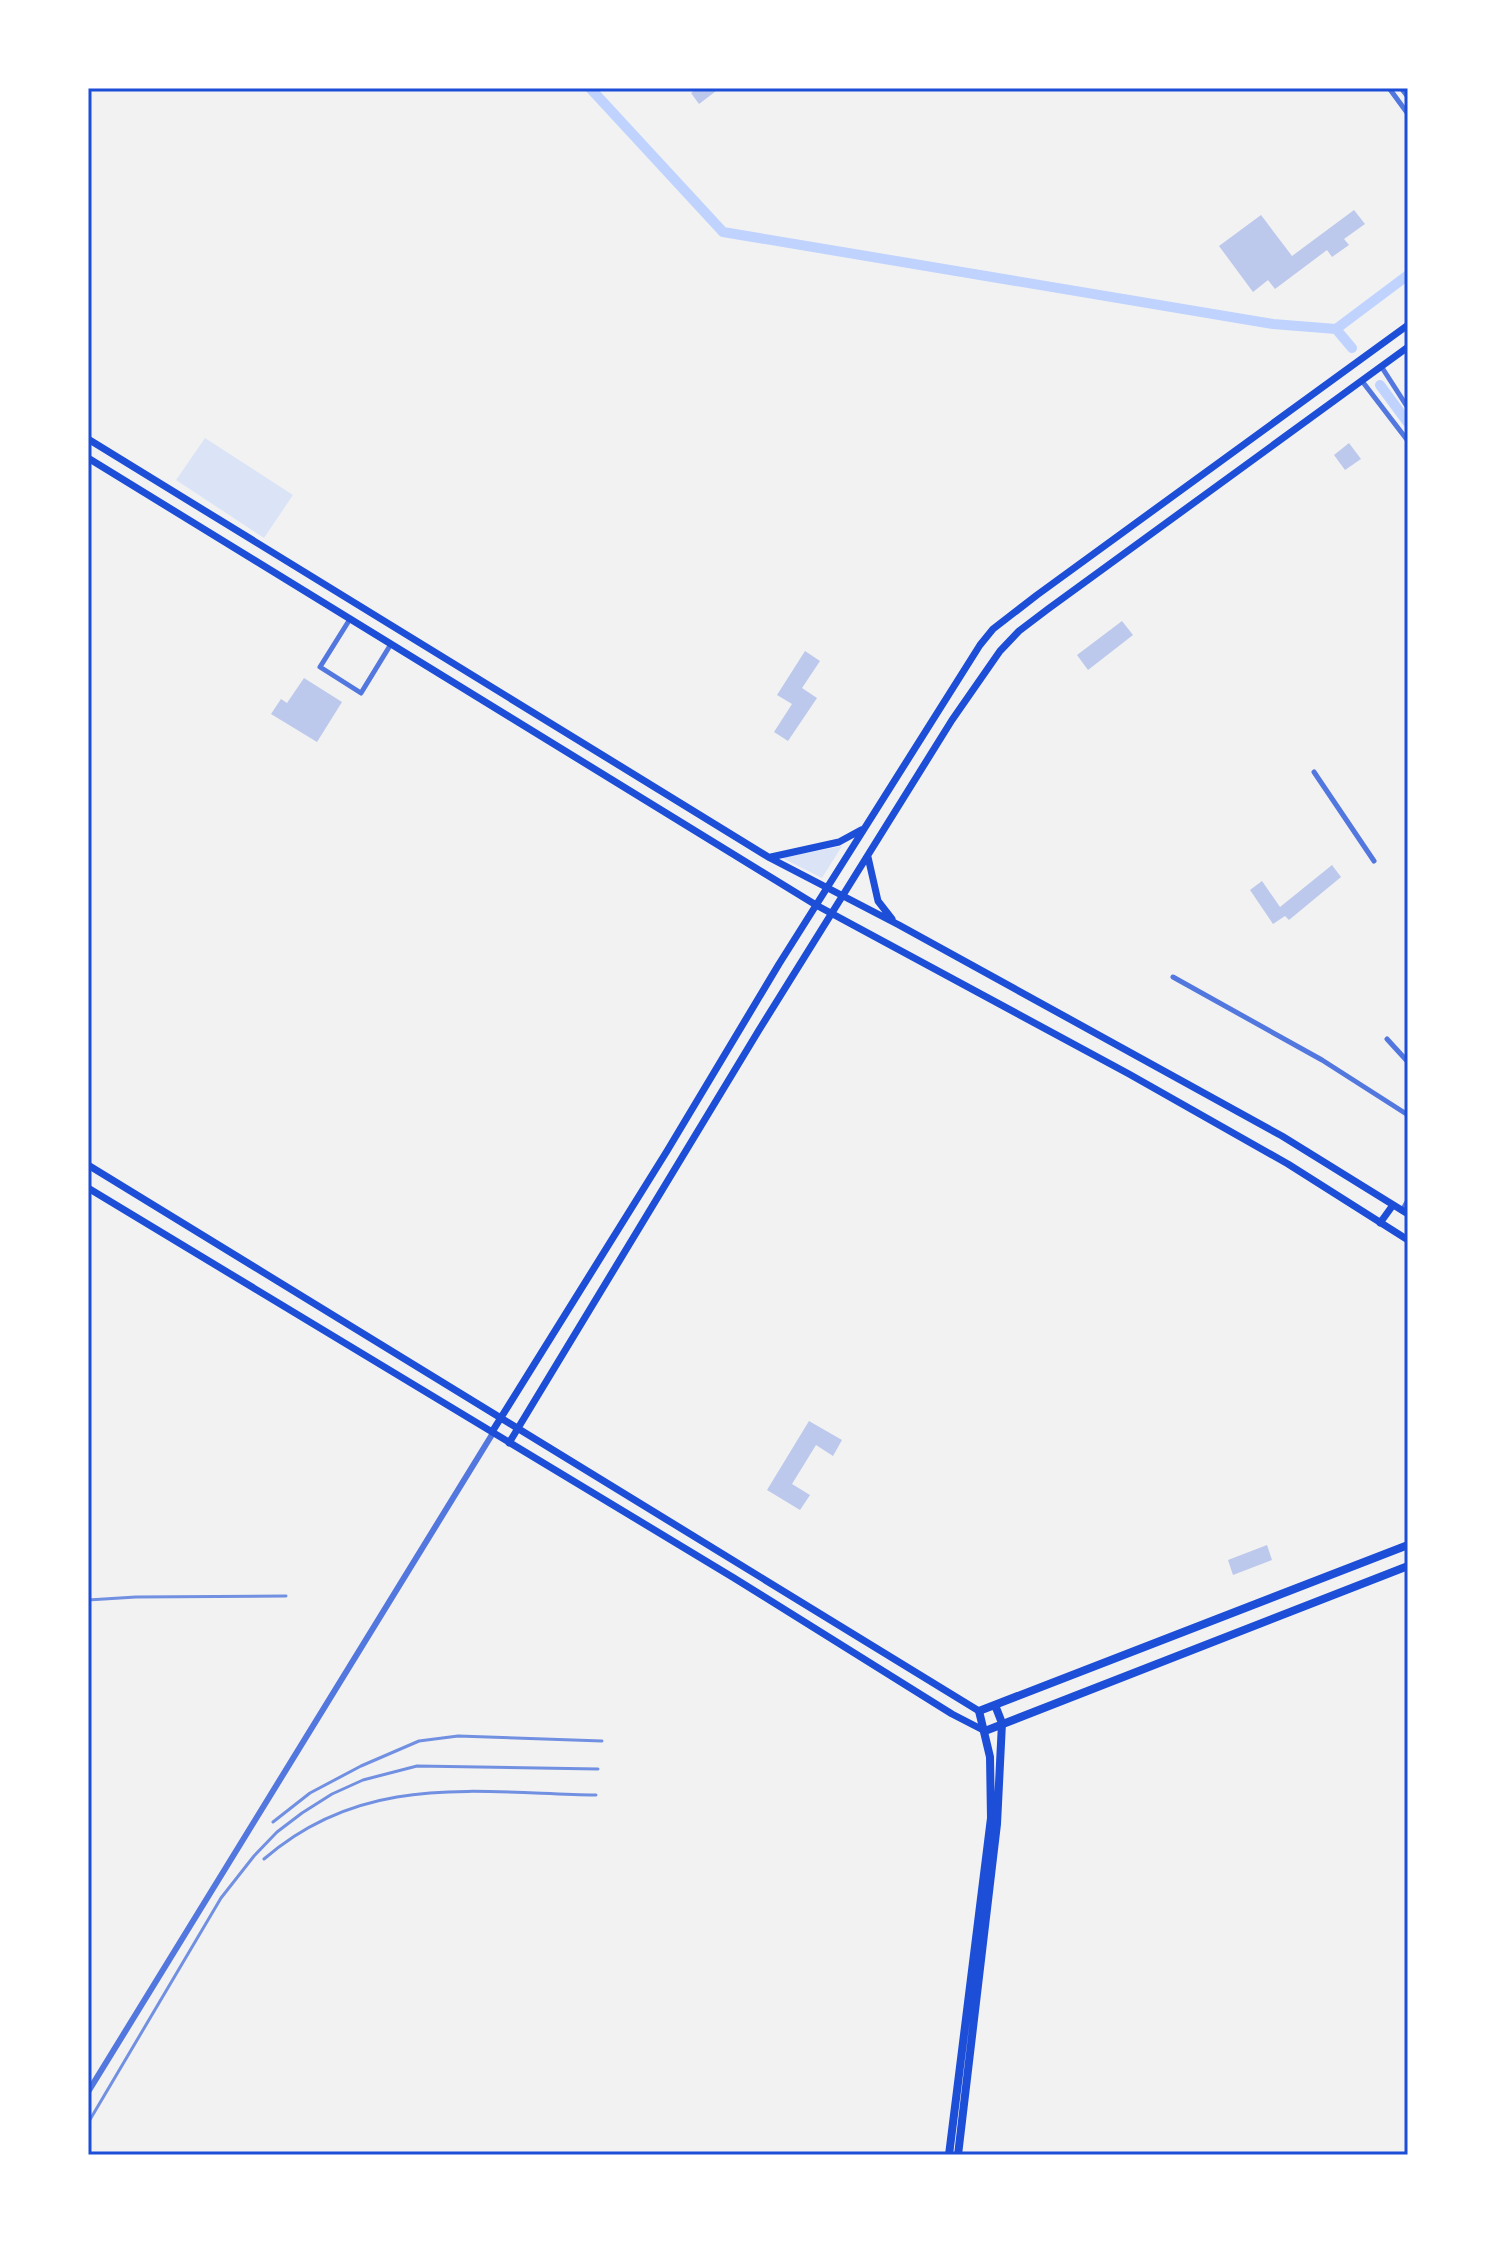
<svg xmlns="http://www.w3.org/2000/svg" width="1496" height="2243" viewBox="0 0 1496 2243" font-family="Montserrat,sans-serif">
  <rect width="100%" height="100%" fill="#f2f2f2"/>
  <path fill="#dbe4f7" d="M205 438 293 495 264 538 176 480Z
    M842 846 822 878 782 858Z"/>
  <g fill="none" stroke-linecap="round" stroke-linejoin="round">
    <path stroke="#bfd3fe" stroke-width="10" d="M590 88 723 232 1273 324 1336 329 1352 348
      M1336 329 1408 275
      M1380 385 1408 423"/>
  </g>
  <path fill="#bdc9ec" d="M698 88H720L699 104 691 93Z
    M1354 210 1365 224 1344 239 1349 245 1332 257 1327 250 1275 289 1268 280 1253 292 1219 246 1261 215 1292 256Z
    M1349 443 1361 459 1345 470 1334 455Z
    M1122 621 1133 635 1088 670 1077 655Z
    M805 651 820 661 802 688 817 698 788 741 774 732 792 704 777 695Z
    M304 678 342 702 317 742 271 714 281 699 287 703Z
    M1332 865 1341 877 1289 920 1285 916 1273 924 1250 890 1262 881 1280 907Z
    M809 1421 842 1440 833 1456 816 1445 792 1484 810 1495 800 1510 767 1490Z
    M1267 1545 1272 1560 1233 1575 1228 1560Z"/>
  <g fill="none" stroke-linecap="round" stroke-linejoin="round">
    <path stroke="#5277de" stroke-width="5" d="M1389 88 1408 114
      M1401 88 1408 97
      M1381 366 1408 408
      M1362 381 1408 441
      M350 619 320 667 361 693 391 644
      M1314 772 1374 861
      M1173 977 1322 1060 1408 1115
      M1387 1039 1408 1062
      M1402 1211 1408 1200"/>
    <path stroke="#5277de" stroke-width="6" d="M88 2092 493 1433"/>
    <path stroke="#1d4ed8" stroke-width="7" d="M88 439 770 858 899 925 1282 1136 1408 1214
      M88 458 816 905 1129 1074 1288 1164 1408 1240
      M771 857 839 842 861 830
      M868 857 878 901 892 919
      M88 1165 979 1711
      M88 1188 734 1578 952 1714 985 1731
      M1380 1223 1393 1205
      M492 1432 667 1151 779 964 980 645 993 629 1037 595 1408 325
      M509 1443 759 1030 952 720 1000 651 1019 631 1048 609 1408 347"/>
    <path stroke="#1d4ed8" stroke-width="8" d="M985 1731 1408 1566
      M949 2155 991 1818 990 1757 979 1711 1408 1545
      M958 2155 997 1824 1002 1723 995 1705"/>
    <path stroke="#7290e2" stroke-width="3" d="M88 1600 136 1597 286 1596
      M273 1822 310 1793 361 1766 419 1741 458 1736 602 1741
      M264 1859C364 1772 475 1793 596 1795
      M88 2123 221 1898 254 1856 277 1832 302 1813 332 1794 363 1780 417 1766 598 1769"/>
  </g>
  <rect width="1496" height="2243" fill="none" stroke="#ffffff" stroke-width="180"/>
  <rect x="90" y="90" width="1316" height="2063" fill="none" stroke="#1d4ed8" stroke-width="3"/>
</svg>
